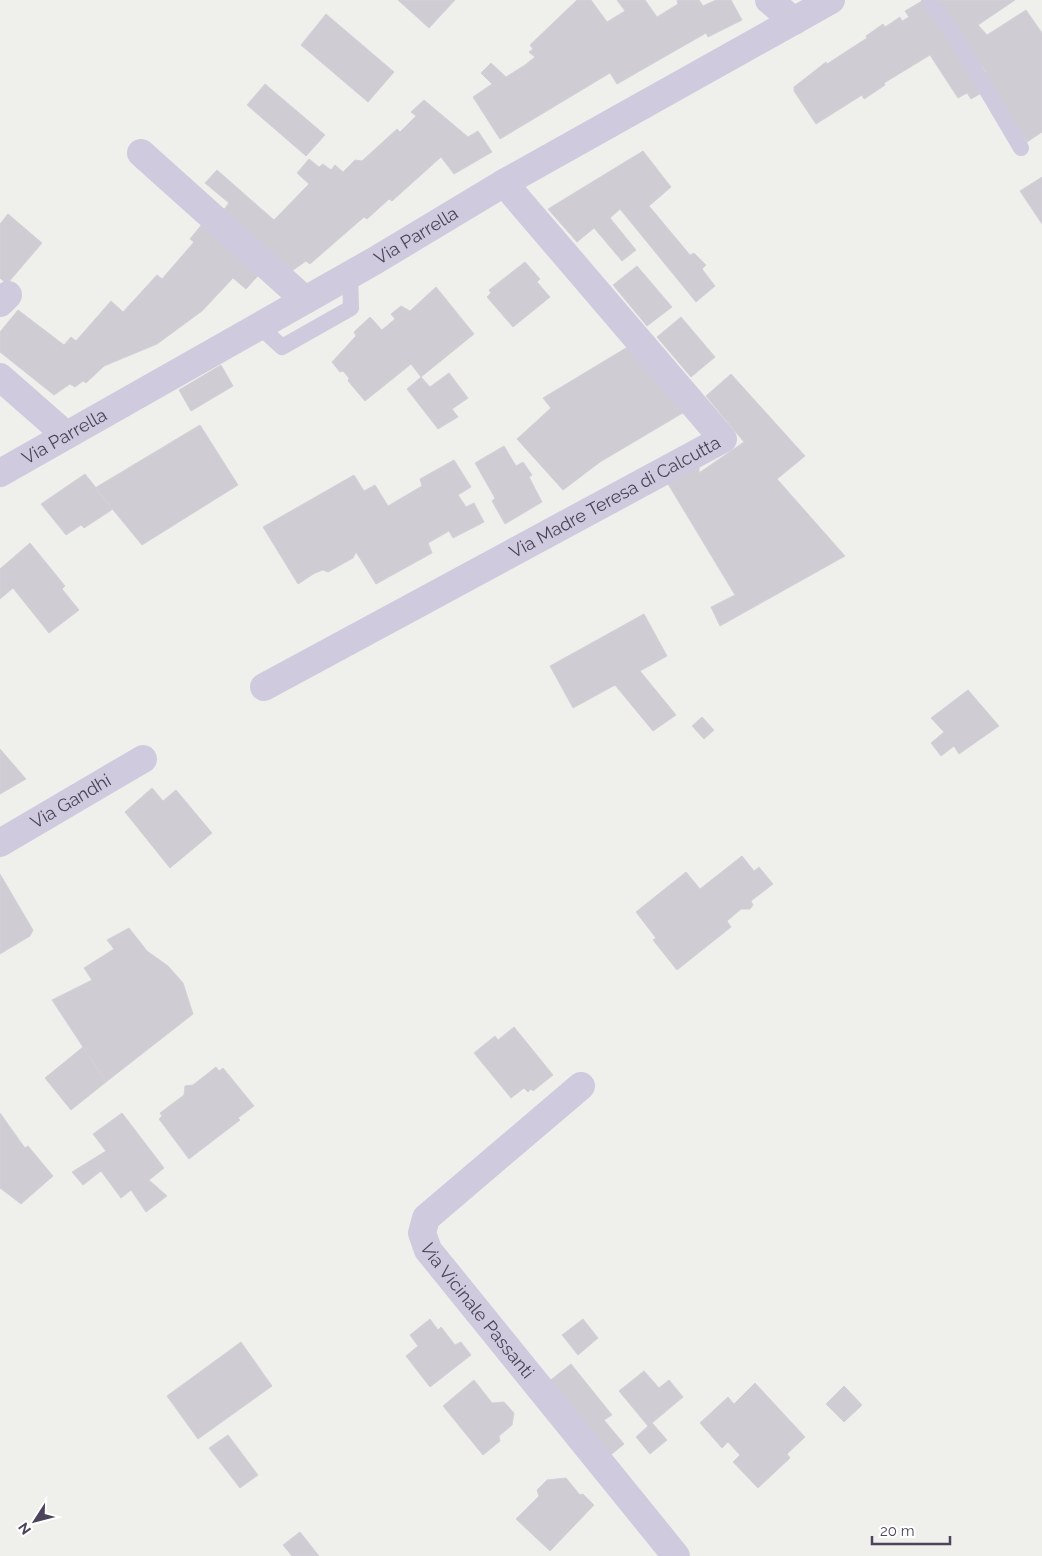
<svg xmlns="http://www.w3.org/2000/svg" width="1042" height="1556" viewBox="0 0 1042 1556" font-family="Raleway,sans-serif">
  <rect width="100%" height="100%" fill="#efefec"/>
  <path fill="#d0ccd4" stroke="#d4d0d8" d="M398 0H455L429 28Z
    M577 0H591L607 22 625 11 617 0H645L657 17 678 4 677 0H699L703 6 716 0H731L742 20 708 37 706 33 617 84 610 73 500 139 473 97 492 84 481 73 491 63 506 77 525 65 535 57 529 52 533 49 530 45Z
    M937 0H1015L978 25 987 35 1026 10 1042 33V132L1027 142 983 74 986 72Z
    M922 1 983 92 971 99 967 93 958 98 930 55 884 83 885 85 864 99 862 95 816 124 794 91V87L826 62 827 64 867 38 866 36 883 24 885 27 900 17 902 21 909 17 905 11Z
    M326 14 394 72 368 102 301 45Z
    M265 84 325 135 306 156 247 105Z
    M424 100 468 137 478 131 492 152 454 174 441 157 392 201 389 199 367 219 364 217 310 264 306 261 289 273 274 258 246 289 233 278 202 311 157 344 104 366 86 383 83 381 75 387 70 384 54 395 0 352V332L18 310 64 345 71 337 76 341 111 301 123 312 157 275 162 279 194 242 190 239 203 223 222 212 229 203 205 183 217 170 274 220 309 184 297 173 309 159 319 167 323 164 331 170 335 165 343 172 355 160 362 161 397 129 400 132 416 116 411 112Z
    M643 151 671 187 649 206 690 255 694 253 706 265 702 269 715 286 696 302 620 209 610 218 636 250 622 261 594 228 577 242 548 209Z
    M1042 177V224L1020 191Z
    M8 214 42 243 7 284 0 278V224Z
    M525 262 540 279 537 282 550 297 513 327 487 297 491 293 489 290Z
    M637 266 672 307 647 326 613 285Z
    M436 287 474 334 421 377 411 364 365 401 348 381 349 378 343 371 340 372 332 362 356 336 354 332 370 317 382 330 395 319 391 314 401 306 410 311Z
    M681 317 715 357 691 377 657 337Z
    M631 345 686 411 600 462 563 490 517 439 551 408 543 398Z
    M221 365 233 386 191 411 179 390Z
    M449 373 468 398 452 409 458 417 438 429 407 389 421 377 430 387Z
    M731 374 805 456 777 479 845 556 720 626 711 607 735 595 668 484 699 467V473L744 442 706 396Z
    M200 425 238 485 142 545 95 488Z
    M504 446 516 466 523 462 532 475 529 477 542 502 505 524 492 501 495 498 475 463Z
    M454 460 471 487 458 495 466 507 474 503 484 522 453 538 449 531 428 543 432 553 376 584 356 552 353 558 328 572 323 570 315 573 298 584 263 527 354 475 364 491 375 485 388 506 422 486 420 479Z
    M85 474 113 509 84 528 81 525 66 535 41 504Z
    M30 543 65 586 62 589 79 610 49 633 13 588 0 599V569Z
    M644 614 667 656 640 671 676 715 653 731 615 685 573 708 550 666Z
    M968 690 999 726 959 754 954 746 941 756 931 743 944 732 931 718Z
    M702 717 714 730 704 739 692 726Z
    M0 749 26 779 0 794Z
    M152 788 163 801 176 790 212 833 170 868 125 812Z
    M742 856 754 871 759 867 773 884 751 901 753 905 750 909H741L727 921 731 927 677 970 653 940 656 938 636 912 686 872 700 889Z
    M0 874 33 930 30 936 0 954Z
    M129 928 147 951 168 966 183 983 193 1014 106 1082 52 1000 92 980 84 968 114 949 107 940Z
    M514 1027 553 1075 533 1091 531 1089 528 1092 524 1088 511 1098 474 1053 495 1036 498 1040Z
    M83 1047 106 1082 71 1110 45 1078Z
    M216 1067 219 1071 223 1068 254 1106 238 1118 240 1120 189 1159 159 1119 162 1116 160 1113 184 1095 185 1086 193 1085Z
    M0 1113 25 1148 28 1146 53 1176 21 1204 0 1188Z
    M122 1113 164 1168 149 1180 167 1196 146 1212 131 1190 121 1198 101 1171 83 1185 72 1172 106 1151 93 1134Z
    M430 1319 438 1330 441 1327 455 1345 461 1342 471 1355 430 1387 406 1356 418 1346 410 1335Z
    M583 1319 598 1338 578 1355 562 1335Z
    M241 1342 272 1386 198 1439 167 1396Z
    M571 1364 612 1415 604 1420 624 1444 607 1458 547 1383Z
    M644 1371 659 1388 669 1380 683 1397 652 1423 667 1440 650 1454 636 1437 648 1426 619 1391Z
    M474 1380 492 1403 504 1402 514 1413 512 1425 499 1436 500 1441 483 1455 443 1406Z
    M755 1383 805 1437 787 1454 790 1458 758 1488 733 1462 740 1455 728 1442 722 1448 700 1423 728 1397 734 1404Z
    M844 1386 862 1405 844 1422 826 1404Z
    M228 1435 258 1475 240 1488 209 1448Z
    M566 1478 580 1495 583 1494 594 1505 550 1551 516 1519 539 1496 537 1490 547 1480Z
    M300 1532 319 1556H292L283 1545Z"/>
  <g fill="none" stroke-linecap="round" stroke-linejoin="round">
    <path stroke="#cfcadd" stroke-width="16" d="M929 0 956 38 1021 148
      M259 326 282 347 351 308 350 275"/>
    <g stroke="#cfcadd" stroke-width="28">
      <path d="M769 0 794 21"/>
      <path d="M141 153 305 300"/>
      <path d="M0 303 8 295"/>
      <path d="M0 377 66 435"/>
      <path id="s1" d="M264 687 723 439 504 183"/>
      <path id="s2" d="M0 843 143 759"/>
      <path id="s3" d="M581 1086 426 1218 422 1233 428 1250 676 1556"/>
    </g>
    <path stroke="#cfcadd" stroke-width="28" id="s4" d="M0 473 376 260 504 183 831 0"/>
  </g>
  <g text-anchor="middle" stroke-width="4" stroke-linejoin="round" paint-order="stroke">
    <g font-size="18" fill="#4b445a" stroke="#fff">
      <text dy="6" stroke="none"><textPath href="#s4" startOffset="479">Via Parrella</textPath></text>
      <text dy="6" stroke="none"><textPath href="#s4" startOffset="74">Via Parrella</textPath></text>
      <text dy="6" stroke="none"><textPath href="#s1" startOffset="399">Via Madre Teresa di Calcutta</textPath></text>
      <text dy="6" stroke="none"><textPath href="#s2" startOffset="82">Via Gandhi</textPath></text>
      <text dy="6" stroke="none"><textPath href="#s3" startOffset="315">Via Vicinale Passanti</textPath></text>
    </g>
  </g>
  <g transform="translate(35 1521) rotate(234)" stroke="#ffffff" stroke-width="4" paint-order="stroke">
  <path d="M0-4L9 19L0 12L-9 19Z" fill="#4b445a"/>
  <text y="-8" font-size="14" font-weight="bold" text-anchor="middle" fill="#4b445a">N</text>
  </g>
  <path d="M872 1536v8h78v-8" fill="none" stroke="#4b445a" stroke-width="2.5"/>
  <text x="880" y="1536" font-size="15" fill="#4b445a" stroke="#ffffff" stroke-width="4" paint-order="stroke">20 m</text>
</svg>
